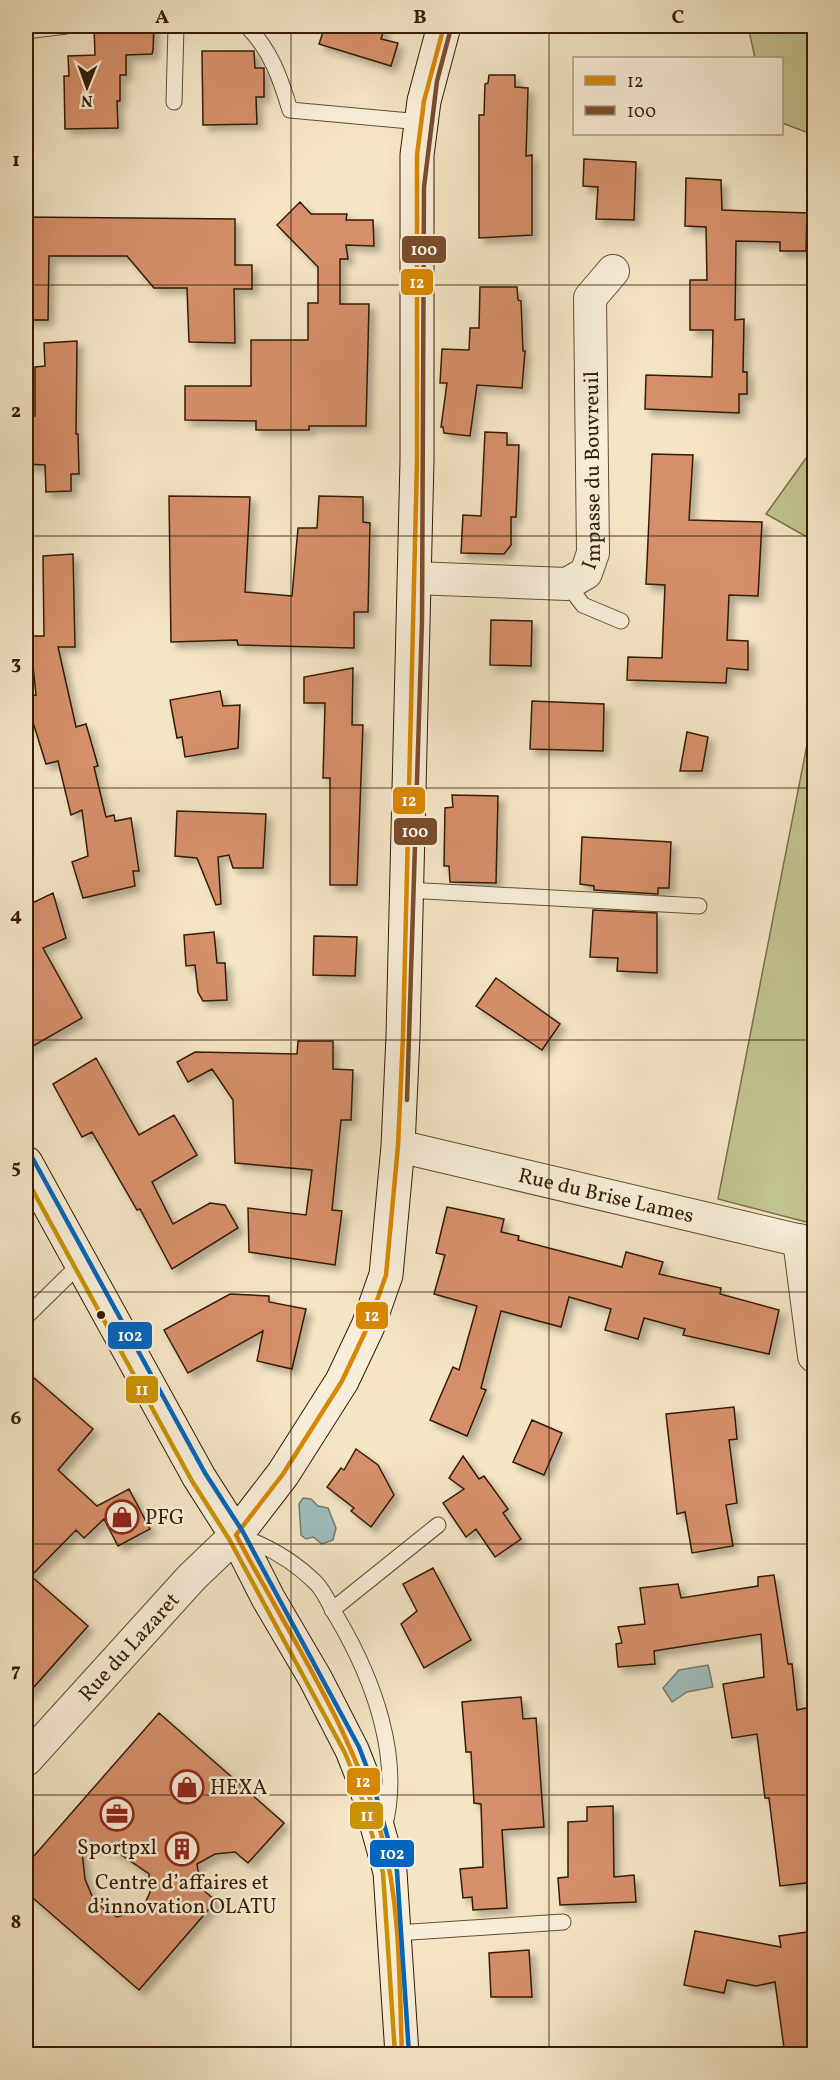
<svg xmlns="http://www.w3.org/2000/svg" width="840" height="2080" viewBox="0 0 840 2080" font-family="Vollkorn,serif">
  <defs>
    <filter id="shadow"><feDropShadow dx="5.5" dy="5.5" stdDeviation="3" flood-color="#0004"/></filter>
  </defs>
  <rect width="100%" height="100%" fill="#f4e5c5"/>
  <filter id="stains"><feTurbulence type="fractalNoise" baseFrequency=".00333" numOctaves="4"/><feColorMatrix values="0 0 0 0 .2 0 0 0 0 .09 0 0 0 0 .02 0 0 0 .5 -.17"/></filter>
  <radialGradient id="worn" r=".72"><stop offset=".6" stop-color="#630" stop-opacity="0"/><stop offset="1" stop-color="#630" stop-opacity=".3"/></radialGradient>
  <path fill="#c1c390" stroke="#7b7048" stroke-width="1.5" d="M748 26H814V135L782 123V58H755Z
    M814 447V541L766 514Z
    M814 709V1224L718 1199Z"/>
  <path fill="#9ebdbd" stroke="#747d71" stroke-width="1.5" d="M303 1498 311 1499 318 1506 328 1508 336 1528 333 1540 322 1544 313 1537 306 1539 301 1535 299 1504Z
    M708 1665 713 1687 687 1692 672 1702 663 1688 679 1670Z"/>
  <path fill="#d58f6b" stroke="#351d00" stroke-width="1.5" fill-rule="evenodd" filter="url(#shadow)" d="M94 26H154L153 50 152 54 126 55V75H120V101H117L118 128 65 129 64 76H69L68 56 95 55Z
    M325 26H385L381 39 398 43 391 66 319 44Z
    M202 51H254L255 68H264V97H256L257 124 203 125Z
    M489 75H515V87L528 88 526 156 532 155V235L479 238V115H484L485 84 488 83Z
    M584 159 636 162 634 220 596 219 598 187 583 186Z
    M686 178 721 180 722 210 807 213 806 251H780V242L736 241 735 320 744 319 743 372H747V394H739V413L645 409 646 375 712 377 713 330H690V280H707L706 227 685 226Z
    M300 202 311 214H347L346 220H373L374 246 346 245 348 259H340V304H369L366 426H309V430H256V421L185 420V386H251V340H308V303H318V267L277 225Z
    M26 217 235 219V265H252V289H234L235 343 189 342 187 288H154L127 256H49L48 320H26Z
    M480 287H517L518 300 521 301 523 351H525L522 388 477 385 470 436 444 433 443 427H441L447 383H440L442 349 469 350 470 328H479Z
    M77 341 76 434H78L79 474H71V491L46 492 45 465 26 464V416H35V367L45 366 44 343Z
    M485 432 507 433V445H519L516 517H511V545L504 554 461 553 463 515 481 516Z
    M652 454 693 455 689 520 762 522 758 596 729 595 727 640 748 641V670L727 668 726 683 627 680 628 657 662 658 665 585 646 584Z
    M169 496 250 497 245 592 292 596 298 528H317L319 496 363 497V522L370 523 368 612H354V648L238 645 237 640 171 642Z
    M73 554 75 647H58L76 727 86 724 98 766 94 767 106 817 114 815 115 821 131 818 139 871H133L135 886 83 898 72 862 88 856 82 810 71 815 58 761 46 764 32 719 26 720V696L36 695 30 636H44L43 556Z
    M491 620 532 621 531 666 490 665Z
    M353 668 352 725H363L357 885H330V778H323L325 703H304V677Z
    M220 691 223 706 240 705 238 748 185 757 182 737 177 738 170 700Z
    M532 701 604 704 603 751 530 749Z
    M687 732 708 737 702 771H680Z
    M452 795 498 796 496 883 450 882 449 866H444L445 808 453 807Z
    M177 811 266 814 263 868H233L229 855 218 857 221 904 216 905 197 858 175 856Z
    M582 837 671 842 669 888H658V894L594 890V886L580 884Z
    M53 893 66 938 43 948 82 1018 26 1050V906Z
    M593 910 657 913V973L617 971 618 958 590 957Z
    M214 932 217 963H225L227 1000 203 1001 198 992 195 965 186 966 184 935Z
    M314 936 357 937 355 976 313 975Z
    M496 978 560 1024 542 1050 476 1006Z
    M298 1041H333V1069L353 1070 351 1120H341L332 1210 342 1211 335 1265 249 1252 248 1208 306 1215 312 1170 235 1163 233 1100 212 1069 188 1082 177 1062 195 1052 297 1054Z
    M96 1058 139 1135 174 1115 197 1155 152 1182 173 1224 210 1203 225 1205 238 1228 172 1269 140 1209 137 1210 92 1132 82 1137 53 1084Z
    M447 1207 504 1219 501 1232 519 1236 518 1240 622 1267 626 1252 663 1262 659 1274 721 1288 720 1294 779 1310 769 1354 683 1335 685 1329 644 1318 638 1339 605 1330 611 1309 569 1297 561 1327 501 1311 481 1388 486 1390 467 1436 430 1420 453 1367 459 1370 477 1306 434 1294 445 1255 436 1253Z
    M230 1294 269 1296V1302L306 1309 292 1369 257 1361 263 1331 188 1373 164 1330Z
    M26 1371 93 1429 58 1470 97 1506 129 1489 150 1529 118 1546 104 1519 84 1538 76 1530 31 1576 88 1626 26 1696Z
    M734 1407 737 1439 729 1440 737 1503 726 1505 733 1546 692 1553 685 1512 677 1514 666 1414Z
    M532 1420 562 1433 544 1475 513 1462Z
    M356 1449 378 1465 394 1495 371 1527 351 1511 354 1508 327 1487 341 1468 344 1470Z
    M463 1456 479 1479 484 1476 508 1509 503 1513 521 1539 495 1557 476 1529 466 1537 443 1503 464 1489 449 1478Z
    M433 1568 471 1640 424 1668 401 1624 417 1611 403 1584Z
    M774 1575 788 1664H792L797 1710 810 1707 814 1760V1882L780 1886 769 1798H765L757 1734 732 1738 723 1684 764 1677 761 1634 654 1651 655 1664 618 1667 616 1644 622 1643 618 1627 645 1624 640 1588 678 1584 681 1598 758 1586V1577Z
    M521 1697 523 1719 536 1718 544 1827 502 1830 507 1908 473 1910 472 1897 463 1898 460 1869 483 1867 481 1804 474 1803 471 1752H466L462 1702Z
    M159 1713 284 1823 248 1863 235 1852 215 1854 197 1864 201 1888 216 1901 139 1990 26 1892V1865ZM81 1842 120 1854 149 1874 150 1892 146 1901 137 1911 117 1917 106 1911 92 1896 85 1879Z
    M613 1806 614 1877 634 1875 636 1902 560 1905 558 1878 568 1877V1822L587 1821V1807Z
    M695 1931 781 1947 779 1936 814 1931V2055H785L775 1982 756 1986 727 1980 724 1993 684 1985Z
    M529 1950 532 1997H491L489 1953Z"/>
  <g fill="none" stroke-linecap="round" stroke-linejoin="round">
    <g stroke="#654f31" stroke-width="17">
      <path id="lane" d="M247 26C271 51 280 77 290 110L421 122
        M26 31 66 26
        M174 102 176 26
        M567 584 583 605 621 621
        M407 890 699 906
        M26 1317 82 1262
        M239 1536C268 1546 294 1561 316 1583 325 1592 331 1608 338 1619 373 1679 403 1758 384 1828
        M332 1610 438 1525
        M396 1933 563 1922"/>
    </g>
    <g stroke="#654f31" stroke-width="34">
      <g id="street">
        <path id="s1" d="M414 578 567 584 586 573 593 553 590 298 613 271"/>
        <path id="s2" d="M398 1146 814 1244"/>
        <path d="M799 1240 814 1356"/>
        <path id="s3" d="M26 1760 192 1577 236 1535"/>
      </g>
    </g>
    <g stroke="#351d00" stroke-width="35">
      <path id="secondary" d="M26 1163 199 1477 236 1535 268 1598 315 1678 352 1750 365 1783 390 1872 402 2054
        M236 1535 283 1474 342 1381 368 1326 386 1275 398 1146 403 1036 417 460V155L424 101 444 26"/>
    </g>
    <use href="#lane" stroke="#f8eed9" stroke-width="15"/>
    <use href="#street" stroke="#f8eed9" stroke-width="32"/>
    <use href="#secondary" stroke="#f8eed9" stroke-width="33"/>
    <g stroke="#f8eed9" stroke-width="9">
      <path id="bus-1" d="M236 1535 283 1474 342 1381 368 1326 386 1275 398 1146 403 1036 417 460V155L424 101 444 26
        M236 1535C288 1633 353 1729 382 1837 401 1907 399 1982 402 2054"/>
    </g>
    <g stroke="#f8eed9" stroke-width="9">
      <path id="bus-2" d="M407 1100 422 621 424 187 437 81 451 28"/>
    </g>
    <g stroke="#f8eed9" stroke-width="9">
      <path id="bus-3" d="M26 1178 192 1481 229 1539 345 1753 358 1785 383 1873 395 2054"/>
    </g>
    <g stroke="#f8eed9" stroke-width="9">
      <path id="bus-4" d="M33 1159 205 1473 243 1532 359 1747 372 1781 397 1871 409 2054"/>
    </g>
    <use href="#bus-1" stroke="#d88700" stroke-width="4.5"/>
    <use href="#bus-2" stroke="#7a4b2a" stroke-width="4.5"/>
    <use href="#bus-3" stroke="#ca9200" stroke-width="4.5"/>
    <use href="#bus-4" stroke="#0065bd" stroke-width="4.5"/>
  </g>
  <path fill="none" stroke="#351d00" stroke-width="1.5" stroke-opacity="0.55" d="M291 26V2054M549 26V2054M26 285H814M26 536H814M26 788H814M26 1040H814M26 1292H814M26 1544H814M26 1795H814"/>
  <defs>
    <g id="shop-ring" transform="scale(1.725)"><circle r="9.5" fill="#f8eed9" stroke="#8f2418" stroke-width="1.5"/><path d="M-5-2.5h2.3a2.7 3.5 0 0 1 5.4 0H5L5.5 6h-11ZM-1.5-2.5h3a1.5 2.3 0 0 0-3 0Z" fill="#8f2418"/></g>
    <g id="office-ring" transform="scale(1.725)"><circle r="9.5" fill="#f8eed9" stroke="#8f2418" stroke-width="1.5"/><path d="M-6-3h4V-5.5h4V-3h4V5H-6ZM-1-4.5V-3h2v-1.5ZM-6 0V1H6V0Z" fill="#8f2418"/></g>
    <g id="building-ring" transform="scale(1.725)"><circle r="9.5" fill="#f8eed9" stroke="#8f2418" stroke-width="1.5"/><path d="M-4-6H4V6H1V3H-1V6H-4ZM-2.5-4.3h1.7v1.8h-1.7ZM.8-4.3h1.7v1.8H.8ZM-2.5-1h1.7V.8h-1.7ZM.8-1h1.7V.8H.8Z" fill="#8f2418"/></g>
  </defs>
  <g fill-rule="evenodd">
    <use href="#shop-ring" x="122" y="1517"/>
    <use href="#shop-ring" x="187" y="1787"/>
    <use href="#office-ring" x="117" y="1814"/>
    <use href="#building-ring" x="182" y="1849"/>
  </g>
  <circle fill="#351d00" stroke="#f8eed9" stroke-width="2" cx="101" cy="1315" r="5"/>
  <g text-anchor="middle" stroke-width="5" stroke-linejoin="round" paint-order="stroke">
    <g font-size="21" fill="#351d00" stroke="#f8eed9">
      <text dy="7" stroke="none"><textPath href="#s1" startOffset="279">Impasse du Bouvreuil</textPath></text>
      <text dy="7" stroke="none"><textPath href="#s2" startOffset="214">Rue du Brise Lames</textPath></text>
      <text dy="7" stroke="none"><textPath href="#s3" startOffset="153">Rue du Lazaret</textPath></text>
    </g>
    <g font-size="21" fill="#351d00" stroke="#f8eed9" text-anchor="start">
      <text x="145" y="1524">PFG</text>
      <text x="210" y="1794">HEXA</text>
      <text x="117" y="1854" text-anchor="middle">Sportpxl</text>
      <text x="182" y="1889" text-anchor="middle">Centre d’affaires et<tspan x="182" dy="24">d’innovation OLATU</tspan></text>
    </g>
  </g>
  <g stroke="#f8eed9" stroke-width="2">
    <rect x="401" y="235" width="46" height="29" rx="6" fill="#7a4b2a"/>
    <rect x="400" y="268" width="34" height="28" rx="6" fill="#d88700"/>
    <rect x="392" y="786" width="34" height="29" rx="6" fill="#d88700"/>
    <rect x="393" y="817" width="45" height="29" rx="6" fill="#7a4b2a"/>
    <rect x="355" y="1301" width="34" height="29" rx="6" fill="#d88700"/>
    <rect x="107" y="1321" width="46" height="29" rx="6" fill="#0065bd"/>
    <rect x="125" y="1375" width="34" height="29" rx="6" fill="#ca9200"/>
    <rect x="346" y="1767" width="35" height="29" rx="6" fill="#d88700"/>
    <rect x="349" y="1801" width="35" height="29" rx="6" fill="#ca9200"/>
    <rect x="369" y="1839" width="46" height="29" rx="6" fill="#0065bd"/>
  </g>
  <g font-size="16" text-anchor="middle" font-weight="bold" fill="#fff">
    <text x="424" y="255">100</text>
    <text x="417" y="288">12</text>
    <text x="409" y="806">12</text>
    <text x="415" y="837">100</text>
    <text x="372" y="1321">12</text>
    <text x="130" y="1341">102</text>
    <text x="142" y="1395">11</text>
    <text x="363" y="1787">12</text>
    <text x="367" y="1821">11</text>
    <text x="392" y="1859">102</text>
  </g>
  <rect width="840" height="2080" fill="none" stroke="#f4e5c5" stroke-width="66"/>
  <rect x="573" y="57" width="210" height="78" fill="#f8eed9" stroke="#aa9a82" stroke-width="1.5"/>
  <rect x="585" y="76" width="30" height="9" fill="#d88700" stroke="#aa9a82" stroke-width="1.5"/>
  <text x="627" y="87" font-size="18" fill="#351d00">12</text>
  <rect x="585" y="106" width="30" height="9" fill="#7a4b2a" stroke="#aa9a82" stroke-width="1.5"/>
  <text x="627" y="117" font-size="18" fill="#351d00">100</text>
  <g transform="translate(87 87) rotate(181)" stroke="#f8eed9" stroke-width="4.5" paint-order="stroke">
  <path d="M0-4.5L10 22L0 15L-10 22Z" fill="#351d00"/>
  <text y="-9" font-size="16" font-weight="bold" text-anchor="middle" fill="#351d00">N</text>
  </g>
  <rect x="33" y="33" width="774" height="2014" fill="none" stroke="#351d00" stroke-width="2"/>
  <g font-size="20" text-anchor="middle" font-weight="bold" fill="#351d00">
    <text x="162" y="23">A</text>
    <text x="420" y="23">B</text>
    <text x="678" y="23">C</text>
    <text x="16" y="166">1</text>
    <text x="16" y="417">2</text>
    <text x="16" y="669">3</text>
    <text x="16" y="921">4</text>
    <text x="16" y="1173">5</text>
    <text x="16" y="1424">6</text>
    <text x="16" y="1676">7</text>
    <text x="16" y="1928">8</text>
  </g>
  <rect width="100%" height="100%" filter="url(#stains)"/>
  <rect width="100%" height="100%" fill="url(#worn)"/>
</svg>
